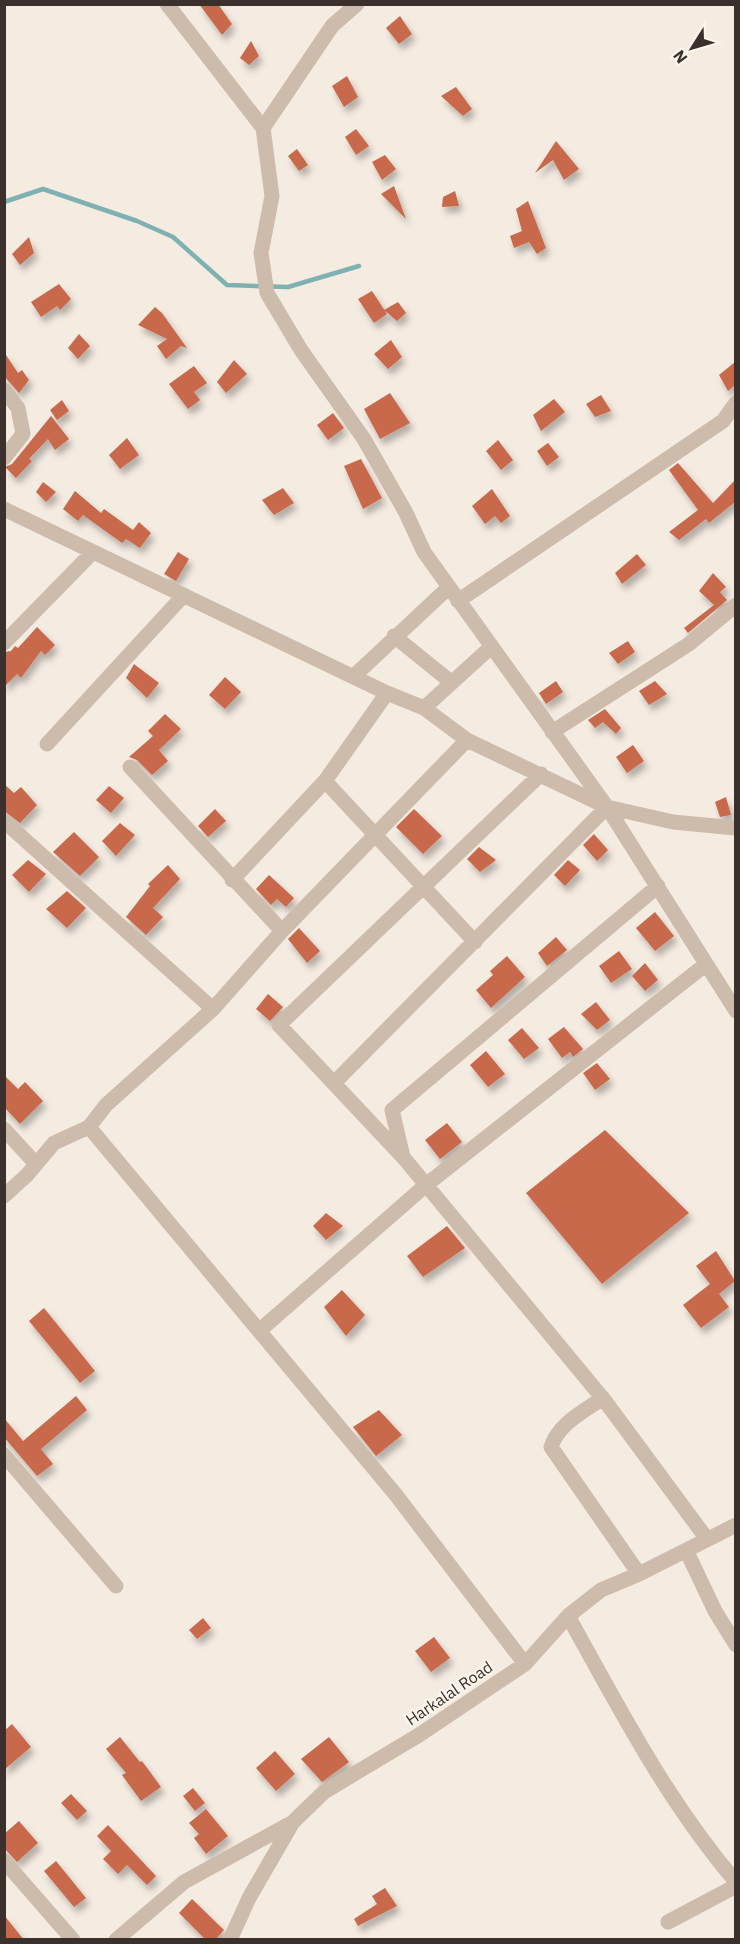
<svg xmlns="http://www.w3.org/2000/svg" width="740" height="1944" viewBox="0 0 740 1944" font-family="'IBM Plex Sans',sans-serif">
  <defs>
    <filter id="shadow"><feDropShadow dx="3.5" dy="6" stdDeviation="3" flood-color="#0004"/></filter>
  </defs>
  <rect width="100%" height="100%" fill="#f4ebe1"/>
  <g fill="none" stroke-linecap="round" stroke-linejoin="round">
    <path stroke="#7fb0b2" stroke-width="4.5" d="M4 202 43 189 137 221 173 237 227 285 288 287 359 266"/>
  </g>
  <path fill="#c8694b" filter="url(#shadow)" d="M199 4H218L232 24 222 35Z
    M400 16 412 34 399 44 386 28Z
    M251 41 259 56 249 65 240 58Z
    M347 76 358 97 344 107 332 86Z
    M456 87 472 109 463 116 441 96Z
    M356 129 369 146 356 155 345 137Z
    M556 141 579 169 564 180 553 160 535 173Z
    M297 149 308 165 299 171 288 156Z
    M385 155 396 169 382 180 372 162Z
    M394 186 406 219 381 194Z
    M455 191 459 206 442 207 443 197Z
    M528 201 546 248 537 254 529 242 514 248 510 236 522 231 516 209Z
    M29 237 34 253 20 265 12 254Z
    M59 284 71 299 60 310 57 306 41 317 31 302Z
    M372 291 387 314 374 323 358 299Z
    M398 302 406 313 397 321 384 310Z
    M155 307 162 313 187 348 181 346 166 359 157 346 167 339 138 325Z
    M79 334 90 346 78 359 68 348Z
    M391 340 402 357 388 369 374 354Z
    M4 352 18 373 22 370 29 380 19 393 4 376Z
    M234 360 247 374 226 393 217 382Z
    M735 362V385L728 391 719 375Z
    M194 366 207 383 194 392 200 400 188 409 169 384Z
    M390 393 410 423 380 439 364 409Z
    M601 395 611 411 595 417 586 404Z
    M554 399 565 412 541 431 533 415Z
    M62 400 69 411 57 420 50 410Z
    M333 413 344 428 328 440 317 425Z
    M51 416 69 439 55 450 48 439 29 459 32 461 16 478 5 467 12 464Z
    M127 438 139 455 120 469 109 455Z
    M498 440 513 460 501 470 486 451Z
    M548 443 559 457 547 466 537 451Z
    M361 459 382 498 363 509 344 466Z
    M678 463 713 503 735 480V502L709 523 706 519 679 540 669 532 698 510 669 470Z
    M43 482 56 492 46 502 36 492Z
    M283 488 294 503 274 515 262 500Z
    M492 489 510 516 501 523 495 516 485 524 472 506Z
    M75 491 101 513 104 509 133 530 139 522 151 533 140 548 126 539 122 543 83 515 78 521 63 509Z
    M178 552 189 559 176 581 164 574Z
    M637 554 646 565 622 584 615 573Z
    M713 573 726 587 720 592 727 600 688 633 684 628 714 605 699 591Z
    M37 627 55 645 45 655 41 651 21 678 17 674 4 687V652L11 651 15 646 18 648Z
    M628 641 635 652 618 664 609 653Z
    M134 664 159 683 147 698 126 678Z
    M225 677 241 692 225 709 209 695Z
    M556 681 563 692 546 704 539 693Z
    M655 681 667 694 649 705 639 691Z
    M605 709 621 728 616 734 603 722 595 728 588 720Z
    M165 714 181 729 159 750 168 761 152 775 137 760 129 757 153 736 148 731Z
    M633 745 644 761 627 773 616 757Z
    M4 784 14 793 21 787 37 805 20 823 4 811Z
    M109 786 124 798 111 813 96 800Z
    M726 797 731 815 720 817 715 802Z
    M215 809 226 821 208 837 198 826Z
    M414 809 442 836 423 854 396 827Z
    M120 823 135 835 116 856 102 841Z
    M74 832 99 857 80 876 53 852Z
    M594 834 608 850 597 861 583 845Z
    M479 847 496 860 480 872 467 859Z
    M28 860 46 874 29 892 12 875Z
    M568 860 580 870 565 886 554 875Z
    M168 865 180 879 153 908 163 917 146 935 126 917 150 886 148 884Z
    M269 875 294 898 286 907 277 899 271 905 256 889Z
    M67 891 86 908 67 928 46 909Z
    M655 912 674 936 655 951 636 928Z
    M299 928 320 951 307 963 288 939Z
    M556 937 567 950 547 966 538 953Z
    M619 951 632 969 611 983 599 966Z
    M507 956 525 977 491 1008 476 990 493 975 490 971Z
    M645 963 658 980 645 991 632 976Z
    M268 994 283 1007 270 1021 256 1009Z
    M596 1002 610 1020 597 1030 581 1014Z
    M564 1027 583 1049 573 1057 570 1052 562 1058 548 1039Z
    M522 1028 539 1048 524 1059 508 1040Z
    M486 1051 505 1074 488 1087 470 1065Z
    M597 1063 610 1079 595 1090 583 1073Z
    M4 1075 18 1089 25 1082 43 1101 20 1124 4 1107Z
    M447 1123 462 1142 440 1159 425 1140Z
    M605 1130 689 1213 602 1284 526 1193Z
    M326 1213 343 1226 326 1240 313 1226Z
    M447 1226 465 1248 423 1277 407 1256Z
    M716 1251 735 1281 719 1294 729 1307 701 1328 683 1305 710 1284 696 1266Z
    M342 1290 365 1315 346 1336 324 1307Z
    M44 1308 95 1371 80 1383 29 1321Z
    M76 1396 87 1410 41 1449 53 1464 37 1476 4 1437V1418L23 1441Z
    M379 1410 402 1435 376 1456 353 1427Z
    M203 1618 211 1628 197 1639 189 1630Z
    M434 1637 450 1658 431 1672 415 1651Z
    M12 1724 31 1747 4 1770V1731Z
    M120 1737 140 1762 142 1761 161 1787 141 1801 122 1775 126 1773 106 1749Z
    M329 1737 349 1762 322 1782 301 1759Z
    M275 1751 295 1774 276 1791 256 1768Z
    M193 1788 205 1803 195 1811 183 1796Z
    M71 1794 87 1811 77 1820 61 1803Z
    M206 1809 228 1836 206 1854 194 1838 199 1834 189 1823Z
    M19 1821 38 1843 17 1862 4 1848V1834Z
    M108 1825 156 1876 147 1885 127 1865 118 1874 103 1859 111 1851 97 1836Z
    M56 1861 86 1898 74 1907 44 1871Z
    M385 1888 397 1906 358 1926 354 1919 377 1904 372 1896Z
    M192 1899 224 1930 215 1940H206L179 1913Z
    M4 1915 24 1940H4Z"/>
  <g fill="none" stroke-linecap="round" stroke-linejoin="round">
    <path stroke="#cdbbac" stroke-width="15" d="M167 4 263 128 272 196 261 253 267 293 301 350 364 439 406 513 424 552 607 807 736 1011
      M263 128 332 26 357 4
      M4 390 18 408 23 434 4 458
      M4 509 387 693 424 708 467 740 607 807 673 822 736 828
      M458 601 723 421 736 403
      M394 636 451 682
      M4 643 93 552
      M354 676 448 588
      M424 708 491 647
      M552 732 689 644 736 605
      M47 744 184 595
      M130 767 282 931
      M541 774 279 1025 403 1157 605 1401 707 1539
      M325 781 475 942
      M4 821 213 1009
      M232 880 325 781 387 693
      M334 1083 607 807
      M89 1127 396 1495 525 1664
      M4 1129 36 1164
      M403 1157 392 1110 658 886
      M4 1196 27 1175 54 1143 89 1127 106 1105 213 1009 282 931 467 740
      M259 1331 426 1185 705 965
      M603 1398C583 1412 559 1423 551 1447L639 1574
      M4 1455 116 1586
      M686 1550 715 1611 736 1645
      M568 1616C619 1708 667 1801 736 1882
      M4 1861 73 1940
      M668 1922 736 1886
      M116 1940 184 1882 293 1822
      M230 1940 249 1898 293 1822 324 1792 419 1735 525 1664 568 1616 601 1590 639 1574 736 1525"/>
  </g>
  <g text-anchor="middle" stroke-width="4.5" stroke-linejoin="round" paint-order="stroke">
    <g font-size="16" fill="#3b302b" stroke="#fbf5ee">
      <text transform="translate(449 1693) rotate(-34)" y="6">Harkalal Road</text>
    </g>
  </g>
  <rect width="740" height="1944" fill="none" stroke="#3b302b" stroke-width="12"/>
  <g transform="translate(692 48) rotate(233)" stroke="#fbf5ee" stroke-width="4.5" paint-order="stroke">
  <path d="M0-4.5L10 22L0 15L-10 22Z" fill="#3b302b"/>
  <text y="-9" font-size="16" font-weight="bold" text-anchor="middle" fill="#3b302b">N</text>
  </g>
</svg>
